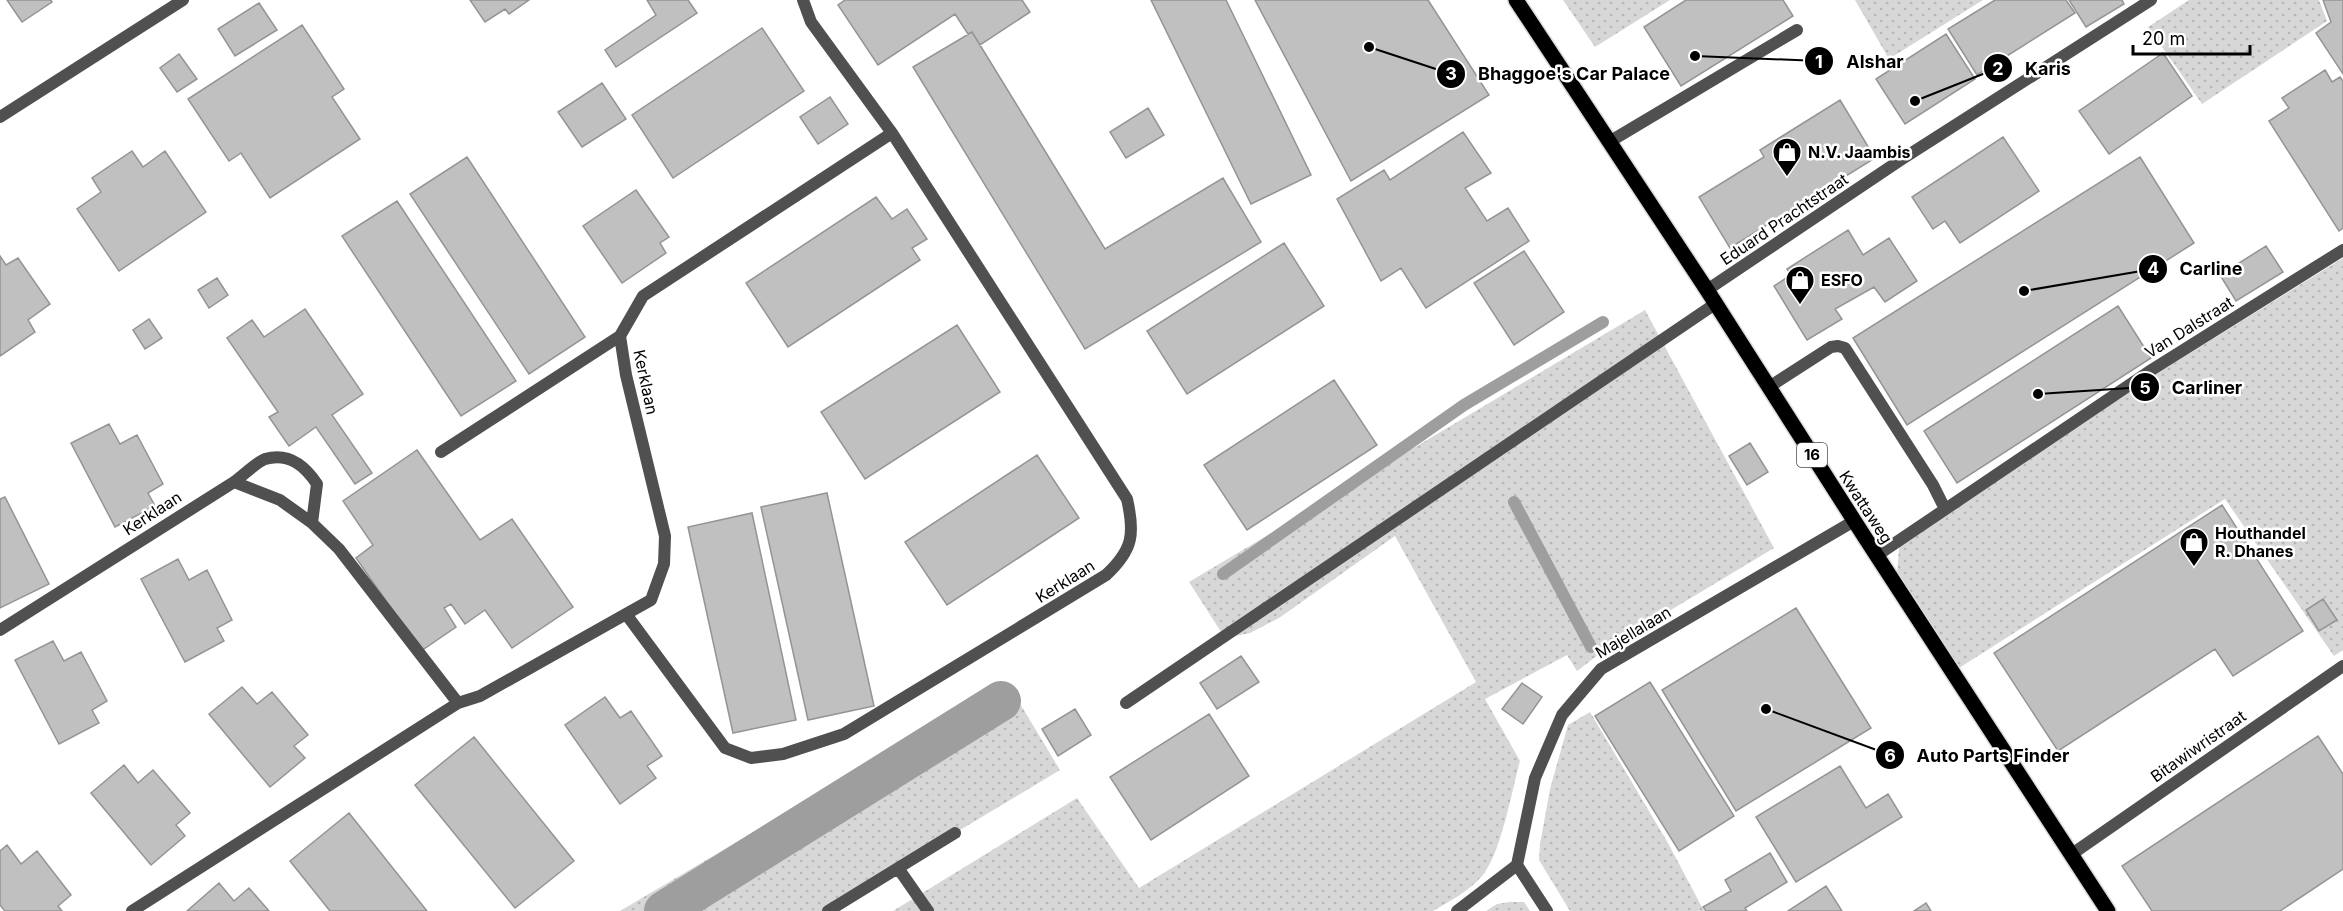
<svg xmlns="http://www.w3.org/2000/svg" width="2343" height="911" viewBox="0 0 2343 911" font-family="Inter,sans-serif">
  <defs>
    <pattern id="grass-dots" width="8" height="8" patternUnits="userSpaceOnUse" patternTransform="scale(1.5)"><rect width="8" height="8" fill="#d7d7d7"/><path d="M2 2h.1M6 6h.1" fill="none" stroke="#b7b7b7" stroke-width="1.8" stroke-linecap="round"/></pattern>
  </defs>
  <rect width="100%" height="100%" fill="#fff"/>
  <path fill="url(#grass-dots)" d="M1563 0H1670L1595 47Z
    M1855 0H1983L1889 59Z
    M2189 0H2319L2327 21 2202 104 2148 27Z
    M2343 258V650L2334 656 2225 499 1959 668 1897 575 1899 548 1915 524Z
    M1645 310 1774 548 1606 649 1577 671 1567 655 1485 699 1520 761C1512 790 1501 854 1482 876 1469 891 1450 901 1433 911H893L1077 798 1139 888 1476 682 1395 536 1279 618 1250 633 1225 638 1189 582Z
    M1007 682 1060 770 825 911H620Z
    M1590 712 1668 843 1704 911H1570L1539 860 1540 844 1550 789 1568 725Z
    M1510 902H1524L1530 911H1486L1497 904Z"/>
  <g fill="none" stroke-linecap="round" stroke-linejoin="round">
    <path stroke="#9e9e9e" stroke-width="12" d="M1514 502 1591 647
      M1223 574 1464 405 1603 322"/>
    <path stroke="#9e9e9e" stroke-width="40" d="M664 911 1001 701"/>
  </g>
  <path fill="#c0c0c0" stroke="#949494" stroke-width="1.5" d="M7 0H51L52 2 22 22Z
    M470 0H529L509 14 505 9 485 22Z
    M647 0H688L697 13 616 67 605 50 656 15Z
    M845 0H1022L1030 12 980 45 972 32 968 34 955 14 878 65 838 5Z
    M1151 0H1226L1311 175 1251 204Z
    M1255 0H1428L1489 95 1351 181Z
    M1686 0H1783L1793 16 1681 86 1644 27Z
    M1995 0H2066L2075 13 1977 75 1948 29Z
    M2069 0H2122L2124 4 2086 27Z
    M2323 0H2343V74L2316 33 2331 22Z
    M259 3 277 30 235 56 218 29Z
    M302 25 344 89 332 97 360 139 270 198 241 153 229 161 188 99Z
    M762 28 804 91 673 178 632 115Z
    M972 32 1105 249 1223 178 1261 242 1085 349 913 67Z
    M1946 34 1975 79 1905 124 1876 79Z
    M2163 53 2192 96 2109 154 2079 111Z
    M179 54 197 79 177 92 160 68Z
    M2325 70 2332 82 2340 77 2343 81V228L2339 231 2269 121 2289 108 2282 98Z
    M602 83 626 119 582 147 558 112Z
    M830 97 848 124 818 144 800 117Z
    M1840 100 1875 158 1730 248 1699 197 1764 157 1760 150Z
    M1148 108 1164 135 1126 158 1110 132Z
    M1463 132 1491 173 1465 188 1487 221 1508 208 1529 241 1426 308 1401 268 1381 281 1337 199 1384 170 1390 180Z
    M2003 137 2039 191 1960 243 1945 221 1933 229 1912 197Z
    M132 151 143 167 165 151 206 212 119 271 77 209 101 192 92 178Z
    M467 157 585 337 529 374 410 194Z
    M2140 157 2194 243 1907 425 1853 338Z
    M636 190 669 237 660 243 666 253 622 283 583 226Z
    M876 197 892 219 907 209 927 239 912 248 920 260 788 347 746 283Z
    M397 201 516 381 461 416 342 236Z
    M1848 230 1863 255 1889 238 1917 281 1885 302 1874 287 1835 309 1842 319 1807 340 1774 286 1791 275 1787 269Z
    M1284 243 1324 306 1187 394 1147 331Z
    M2266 246 2283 272 2236 301 2220 275Z
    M1524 251 1564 312 1514 345 1474 283Z
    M0 256 6 265 18 258 50 304 28 320 35 332 0 356Z
    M217 278 228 295 209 308 198 290Z
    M2118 306 2151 358 1957 483 1924 431Z
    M305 309 363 394 332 415 372 473 355 484 316 427 289 446 269 417 278 412 227 338 252 320 264 337Z
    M149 319 162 338 145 349 133 330Z
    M957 325 1000 392 865 479 821 412Z
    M1334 380 1377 445 1247 530 1204 465Z
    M109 424 120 444 137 435 163 484 148 493 155 506 115 527 71 443Z
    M1750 443 1768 472 1747 485 1729 456Z
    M417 450 480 540 512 519 573 607 512 648 485 610 465 624 451 604 444 608 456 627 421 651 356 558 373 545 343 501Z
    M1037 455 1079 518 947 605 905 542Z
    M827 493 874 706 808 720 761 507Z
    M5 497 49 584 0 608V499Z
    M2222 505 2303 631 2233 676 2215 649 2058 751 1994 653Z
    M752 513 796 720 733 733 688 527Z
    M178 559 189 580 207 570 232 620 217 628 224 641 185 662 141 579Z
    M2323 599 2337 620 2319 631 2306 610Z
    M1796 608 1871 728 1736 811 1662 690Z
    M53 641 64 661 81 652 107 701 92 710 99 723 59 744 15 660Z
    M1241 656 1259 682 1217 709 1200 683Z
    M1650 682 1734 816 1679 851 1595 716Z
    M1522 683 1542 697 1523 724 1502 709Z
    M242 687 257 704 272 692 308 735 294 746 305 758 270 787 209 714Z
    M605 697 620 718 631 711 662 756 647 766 656 778 620 804 565 725Z
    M1075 709 1091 735 1058 756 1042 729Z
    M1209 714 1249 776 1151 840 1110 777Z
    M2318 736 2343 774V869L2280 911H2152L2122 866Z
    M474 737 574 861 515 908 415 785Z
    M124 765 138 783 153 770 190 813 176 825 185 836 151 865 91 793Z
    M1840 766 1866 808 1888 794 1902 817 1796 882 1756 817Z
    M349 813 427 911H330L290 861Z
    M7 845 21 864 37 851 71 895 58 906 62 911H5L0 905V851Z
    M1770 853 1787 882 1745 908 1747 911H1706L1703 907 1731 891 1725 880Z
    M219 883 234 901 249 888 269 911H187Z
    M1826 886 1842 911H1788Z
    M1926 903 1931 911H1914Z"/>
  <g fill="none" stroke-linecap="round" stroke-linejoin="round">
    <g stroke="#dbdbdb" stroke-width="18">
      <path id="primary" d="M1516 0 1707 290 1864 536 2108 911"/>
    </g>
    <path stroke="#505050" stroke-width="12" d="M1609 142 1797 30
      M1769 387 1831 347 1838 346 1845 348 1933 485 1945 509
      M441 452 620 336
      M234 482C243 476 255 463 265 459 289 452 305 466 317 484L312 523
      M1876 556 2153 369 2343 250
      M626 614 651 600 664 564 665 536 626 375 620 336 643 296 892 133
      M0 630 234 482 280 500 312 523 339 549 458 703
      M1126 703 1715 304
      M898 868 928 911
      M132 911 458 703 480 696 626 614 725 748 751 758 783 754 844 734 1106 575C1133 550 1135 534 1127 499L892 133 811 22 803 0
      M828 911 955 833
      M1457 911 1517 865
      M1547 911 1517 865 1535 778 1562 715 1601 669 1854 521"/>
    <path stroke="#505050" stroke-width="12" d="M0 117 183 0
      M1707 290 1899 161 2151 0
      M2072 854 2343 666"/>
    <use href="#primary" stroke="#000" stroke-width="15"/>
  </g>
  <defs>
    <g id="shop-pin" transform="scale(1.5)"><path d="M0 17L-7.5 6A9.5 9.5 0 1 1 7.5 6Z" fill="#000" stroke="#fff"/><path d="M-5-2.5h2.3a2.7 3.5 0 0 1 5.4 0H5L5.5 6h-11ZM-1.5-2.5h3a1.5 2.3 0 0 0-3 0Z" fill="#fff"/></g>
  </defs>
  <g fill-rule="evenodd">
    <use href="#shop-pin" x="1787" y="152"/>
    <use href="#shop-pin" x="1800" y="280"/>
    <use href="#shop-pin" x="2194" y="542"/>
  </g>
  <g text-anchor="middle" stroke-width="5" stroke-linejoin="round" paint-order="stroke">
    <rect fill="#fff" stroke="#4c4c4c" stroke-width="1.5" x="1797" y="443" width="30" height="24" rx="4.5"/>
    <g font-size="15" font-weight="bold" fill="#000">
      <text x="1812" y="460">16</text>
    </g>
    <g font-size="16" font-weight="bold" fill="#000" stroke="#fff" text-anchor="start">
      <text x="1808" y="158">N.V. Jaambis</text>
      <text x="1821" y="286">ESFO</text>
      <text x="2215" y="539">Houthandel<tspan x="2215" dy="18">R. Dhanes</tspan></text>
    </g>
    <g font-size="16" fill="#000" stroke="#fff">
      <text transform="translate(1784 219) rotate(-34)" y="6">Eduard Prachtstraat</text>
      <text transform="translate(2189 327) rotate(-32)" y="6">Van Dalstraat</text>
      <text transform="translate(646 382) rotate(78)" y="6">Kerklaan</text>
      <text transform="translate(1866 507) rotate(57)" y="6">Kwattaweg</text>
      <text transform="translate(152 513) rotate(-33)" y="6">Kerklaan</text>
      <text transform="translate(1065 581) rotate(-32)" y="6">Kerklaan</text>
      <text transform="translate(1633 632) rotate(-31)" y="6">Majellalaan</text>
      <text transform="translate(2198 746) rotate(-35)" y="6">Bitawiwristraat</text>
    </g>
  </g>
  <path fill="none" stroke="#000" stroke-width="2" d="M1695 56L1819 61M1915 101L1998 68M1369 47L1451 74M2024 291L2153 269M2038 394L2145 387M1766 709L1890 755"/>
  <g fill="#000" stroke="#fff" stroke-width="2">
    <circle cx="1695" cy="56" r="6"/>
    <circle cx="1915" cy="101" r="6"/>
    <circle cx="1369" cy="47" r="6"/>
    <circle cx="2024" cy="291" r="6"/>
    <circle cx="2038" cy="394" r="6"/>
    <circle cx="1766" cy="709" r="6"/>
    <circle cx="1819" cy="61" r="15"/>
    <circle cx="1998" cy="68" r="15"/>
    <circle cx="1451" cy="74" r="15"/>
    <circle cx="2153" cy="269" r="15"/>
    <circle cx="2145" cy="387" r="15"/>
    <circle cx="1890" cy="755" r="15"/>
  </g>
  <g font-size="18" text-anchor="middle" font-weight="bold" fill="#fff">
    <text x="1819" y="68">1</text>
    <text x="1998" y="75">2</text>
    <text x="1451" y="80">3</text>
    <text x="2153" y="275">4</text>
    <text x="2145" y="394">5</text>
    <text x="1890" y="762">6</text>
  </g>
  <g font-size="18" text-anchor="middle" font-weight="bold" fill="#000" stroke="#fff" stroke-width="5" stroke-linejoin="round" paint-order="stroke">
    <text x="1875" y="68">Alshar</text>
    <text x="2048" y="75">Karis</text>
    <text x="1574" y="80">Bhaggoe's Car Palace</text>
    <text x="2211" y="275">Carline</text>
    <text x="2207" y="394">Carliner</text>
    <text x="1993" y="762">Auto Parts Finder</text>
  </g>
  <path d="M2133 45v9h117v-9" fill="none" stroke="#000000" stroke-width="3"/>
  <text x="2142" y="45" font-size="18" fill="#000000" stroke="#ffffff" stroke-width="4.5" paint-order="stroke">20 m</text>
</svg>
